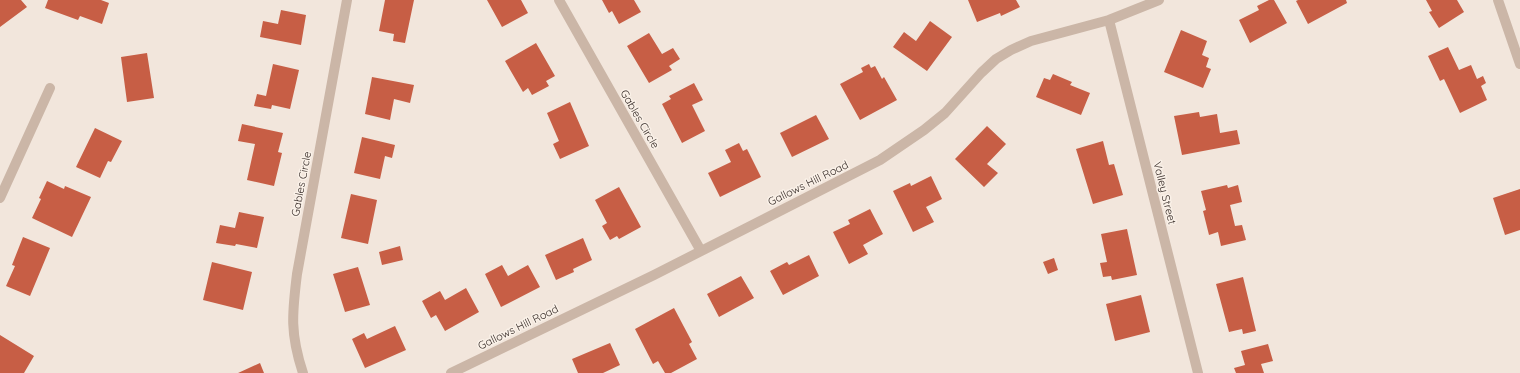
<svg xmlns="http://www.w3.org/2000/svg" width="1520" height="373" viewBox="0 0 1520 373" font-family="Quicksand,sans-serif">
  <rect width="100%" height="100%" fill="#f2e6dc"/>
  <path fill="#c75e45" d="M0 0H21L27 7 0 27Z
    M48 0H101L109 3 102 24 80 16 78 20 45 8Z
    M385 0H414L405 43 393 41 394 34 379 31Z
    M487 0H521L528 13 502 27Z
    M602 0H634L641 12 619 24 612 11 609 13Z
    M968 0H1016L1020 7 1001 16 1000 13 977 22Z
    M1269 0H1274L1287 23 1250 43 1239 20 1259 10 1257 6Z
    M1298 0H1346L1347 3 1308 24 1296 1Z
    M1426 0H1457L1464 12 1439 28 1429 12 1432 11Z
    M281 10 306 15 301 45 260 37 263 21 278 24Z
    M930 21 952 37 927 71 893 47 904 32 916 41Z
    M1181 30 1207 41 1202 55 1209 58 1206 67 1211 69 1203 88 1164 72Z
    M649 33 662 54 673 48 680 59 669 66 672 70 649 83 627 46Z
    M536 43 555 76 546 81 549 86 532 95 528 88 523 92 505 61Z
    M1448 47 1459 70 1471 65 1477 79 1483 76 1486 83 1481 86 1487 100 1460 113 1444 79 1440 81 1428 56Z
    M147 53 154 98 127 102 121 57Z
    M273 64 299 70 290 109 272 105 271 109 254 106 257 94 266 96Z
    M869 64 871 68 875 66 882 79 884 77 897 100 860 120 840 84 863 72 861 68Z
    M1053 74 1072 82 1070 85 1090 93 1081 115 1036 97 1044 78 1050 80Z
    M372 77 414 85 410 103 394 99 390 120 365 114Z
    M694 83 703 100 692 105 705 131 682 143 662 104 671 99 669 96Z
    M570 102 589 146 560 159 553 144 559 141 547 113Z
    M1199 112 1200 117 1217 114 1220 133 1237 130 1240 144 1182 155 1174 116Z
    M816 115 829 139 792 157 780 133Z
    M242 124 283 133 278 152 282 153 274 186 247 180 255 144 238 141Z
    M987 126 1006 144 987 164 998 173 984 187 955 159Z
    M95 128 122 141 111 162 108 161 100 178 76 167Z
    M362 137 395 145 392 158 385 156 380 179 354 173Z
    M1103 141 1109 165 1114 164 1123 195 1093 204 1076 149Z
    M739 143 743 151 747 149 761 177 720 197 708 173 731 162 725 150Z
    M931 176 942 199 926 207 934 222 913 232 893 191 910 183 911 186Z
    M47 181 64 189 65 186 91 197 72 237 32 218 41 199 39 198Z
    M1227 185 1228 188 1238 185 1242 202 1230 205 1235 226 1242 225 1246 240 1221 246 1218 232 1209 235 1203 211 1206 210 1201 191Z
    M619 187 641 227 619 239 617 236 610 240 602 226 607 223 595 200Z
    M1520 189V230L1505 235 1493 198Z
    M351 194 377 200 368 244 341 238Z
    M870 209 883 234 863 245 868 254 849 264 833 232 850 224 848 220Z
    M239 212 264 217 257 248 236 244 235 246 216 243 220 225 235 228Z
    M1127 229 1137 275 1112 280 1111 276 1103 277 1100 263 1107 262 1101 234Z
    M23 237 50 248 30 296 6 286 15 266 12 265Z
    M583 238 592 260 573 269 574 272 556 280 545 255Z
    M400 246 403 260 382 265 379 252Z
    M809 255 819 276 783 295 770 271 787 262 789 265Z
    M1054 258 1058 270 1048 274 1043 262Z
    M212 262 252 272 243 310 203 300Z
    M502 265 508 276 528 265 540 287 501 307 485 274Z
    M358 267 370 305 345 312 333 274Z
    M741 276 754 298 719 317 707 294Z
    M1243 277 1256 331 1243 334 1242 329 1229 332 1216 284Z
    M466 288 479 312 445 331 436 315 431 318 422 301 440 291 445 300Z
    M1141 295 1150 332 1115 341 1106 304Z
    M674 308 692 342 689 344 697 359 671 373H665L658 361 653 364 635 329Z
    M395 326 406 350 365 368 352 339 364 333 367 339Z
    M0 335 34 356 24 373H0Z
    M610 343 620 365 603 373H578L572 359Z
    M1268 344 1273 361 1261 364 1264 373H1236L1234 368 1245 365 1241 351Z
    M260 363 264 373H238Z"/>
  <g fill="none" stroke-linecap="round" stroke-linejoin="round">
    <path stroke="#cbb6a7" stroke-width="10" d="M559 0 701 251
      M1498 0 1520 64
      M1109 20 1198 373
      M0 198 50 88
      M303 373C290 334 292 314 297 274L347 0
      M451 373 654 275 880 160 924 130 945 113 981 73 996 59 1011 50 1031 41 1109 20 1159 0"/>
  </g>
  <g text-anchor="middle" stroke-width="3" stroke-linejoin="round" paint-order="stroke">
    <g font-size="11" fill="#372c28" stroke="#faf1e8">
      <text transform="translate(640 119) rotate(60)" y="4">Gables Circle</text>
      <text transform="translate(808 183) rotate(-26)" y="4">Gallows Hill Road</text>
      <text transform="translate(301 184) rotate(-79)" y="4">Gables Circle</text>
      <text transform="translate(1165 193) rotate(76)" y="4">Valley Street</text>
      <text transform="translate(518 327) rotate(-26)" y="4">Gallows Hill Road</text>
    </g>
  </g>
</svg>
